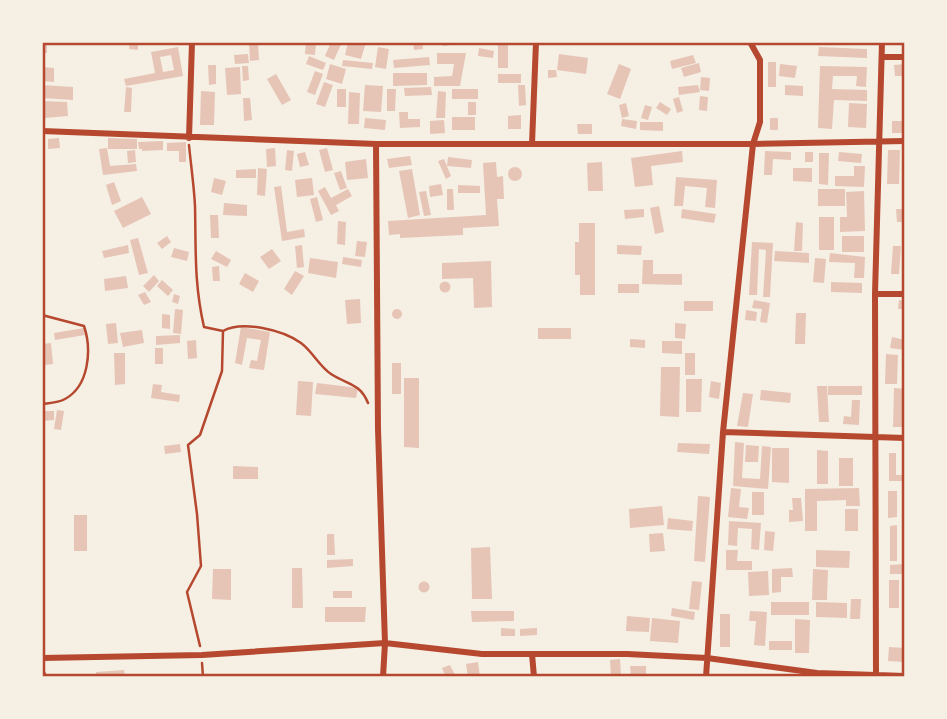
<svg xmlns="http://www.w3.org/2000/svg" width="947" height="719" viewBox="0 0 947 719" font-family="'Playfair Display',serif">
  <rect width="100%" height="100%" fill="#f6efe4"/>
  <path fill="#e6c5b7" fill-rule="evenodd" d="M42 42H47V53H42Z
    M130 42H138V50L129 49Z
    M249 42H258L259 60 250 61Z
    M306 42H316L315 55 305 54Z
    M331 42H342L334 60 325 56Z
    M348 42H366L361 59 345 55Z
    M413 42H422L423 49 414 50Z
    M442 42H458L459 44 443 46Z
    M508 43V68H498V44Z
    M178 47 183 76 126 86 124 79 155 73 151 52ZM171 55 174 70 163 72 160 57Z
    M378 47 389 49 386 69 375 67Z
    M819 47 867 49V58L818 56Z
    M479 48 494 51 493 58 478 56Z
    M437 53H466L460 86H434V77L452 76 454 64H437Z
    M248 54 249 63 235 64 234 55Z
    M559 54 588 58 586 74 557 70Z
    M693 55 696 63 672 69 670 61Z
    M309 56 326 63 323 70 306 64Z
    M429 57 430 65 394 68 393 60Z
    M343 60 373 63 372 69 342 66Z
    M768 62H776V87H768Z
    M699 63 701 72 684 77 681 68Z
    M330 64 346 69 342 84 326 79Z
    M619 64 631 69 620 99 607 94Z
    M780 64 797 66 795 78 779 76Z
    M905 64V76H895L894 65Z
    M208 65H216V84L209 85Z
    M242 66H248L249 80 243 81Z
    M820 66 867 67 866 87 856 86 857 76H833L832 89 867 90V101L834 100 832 129 818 128Z
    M42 67 54 68V82L42 81Z
    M240 67 241 94 227 95 225 68Z
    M548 70H556L557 77 548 78Z
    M315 71 323 74 315 95 307 92Z
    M393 73H427V85L393 86Z
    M276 74 291 100 282 105 267 79Z
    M498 74H521V83H498Z
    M701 77 710 78 709 91 700 90Z
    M324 82 333 85 325 107 316 104Z
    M42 85 73 87V100L42 98Z
    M365 85 383 86 381 112 363 111Z
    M518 85H525L526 105 519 106Z
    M698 85 700 92 679 95 678 87Z
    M785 85 803 86V96L785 95Z
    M126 87 132 88 131 112H124Z
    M431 87 432 95 405 96 404 88Z
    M337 89H346V107H337Z
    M387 89H396L395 111H387Z
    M452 89H478V99H452Z
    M201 91 215 92 214 125H200Z
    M438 91 446 92 445 118H436Z
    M349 92 360 93 359 124H348Z
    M700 96 708 97 707 111 699 110Z
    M679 97 683 111 677 113 673 99Z
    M243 98H250L252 120 244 121Z
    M42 101 67 102 68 116 45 118V120L42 121Z
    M468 102H476V115H468Z
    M660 102 671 109 667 115 656 108Z
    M626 103 629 116 622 118 619 105Z
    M849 103 867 104 866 128 848 127Z
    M645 105 652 107 648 120 641 118Z
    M399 112H408V119H420V127L400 128Z
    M521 115V129H508V116Z
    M452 117H475V130H452Z
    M365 118 386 120 385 130 364 128Z
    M770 118H778V130H770Z
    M622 119 637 121 636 129 621 126Z
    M444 120 445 133 430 134V121Z
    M892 121H905V133H892Z
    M640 122H663V131L640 130Z
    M577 124H592V134H578Z
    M59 138 60 148 48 149V139Z
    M108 138 137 139V149H108Z
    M163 141V150L142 151V149H139L138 142Z
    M186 142V162H179V151H167V143Z
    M107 148 110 166 136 164 137 171 103 175 99 149Z
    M275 148 276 166 267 167 266 149Z
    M327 148 333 170 325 172 319 150Z
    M135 150 136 162 128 163 127 151Z
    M287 150 294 151 292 171 285 170Z
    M888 150H900L899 184H887Z
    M682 151 683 162 651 166 653 185 635 187 631 158Z
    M765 151 791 152V160L773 159 772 175H764Z
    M305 152 309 165 300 167 297 154Z
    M805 152H813V162H805Z
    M839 152 862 154 861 163 838 161Z
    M819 153H829L828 185 819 184Z
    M410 156 412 165 389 168 387 159Z
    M448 157 472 160 471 168 447 166Z
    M366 159 368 178 347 180 345 162Z
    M444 159 451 176 446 179 438 161Z
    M496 162 497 177 503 176 504 199H497L499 226 463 228V235L400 238V234L389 235 388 221 486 215 483 163Z
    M602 162 603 191H588L587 163Z
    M854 166H865L864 187 835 186V176H854Z
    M508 174a7 7 0 1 1 14 0a7 7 0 1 1-14 0Z
    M258 168 267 169 265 196 257 195Z
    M793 168H812V182L793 181Z
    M256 169V178H236V170Z
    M412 169 420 215 408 218 399 171Z
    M341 171 347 188 340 190 334 173Z
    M676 177 717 180 715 208 705 207 707 188 685 186 683 206H674Z
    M214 178 226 181 222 195 211 192Z
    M312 178 314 195 297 197 295 180Z
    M114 182 121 201 112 205 106 185Z
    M441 184 443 195 430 197 429 186Z
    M458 185 480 186V193H458Z
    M281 186 287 232 304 229 305 237 282 241 274 187Z
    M325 187 331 198 348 189 352 196 336 205 339 211 331 215 318 191Z
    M447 189H453L454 210H447Z
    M818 189H845V206H818Z
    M426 191 431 215 424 216 419 192Z
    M864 191 865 231 840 232V217H847L846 192Z
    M142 197 151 214 123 228 114 211Z
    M317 197 323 220 316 222 310 199Z
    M224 203 247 205V216L223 215Z
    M659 206 664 232 655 234 650 208Z
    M644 209V217L625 219 624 210Z
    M682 209 716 214 714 223 681 218Z
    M896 209H905V222H897Z
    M210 215H218L219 238H211Z
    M819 217H834V250H819Z
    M338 221 346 222 345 245 337 244Z
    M796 222 803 223 802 251H794Z
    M579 223H595V295H580V275H575V242H579Z
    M167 236 171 242 162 249 157 243Z
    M842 236H864V252H842Z
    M138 238 148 273 139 275 130 240Z
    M357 241 367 242 365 257 355 256Z
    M752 242 773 243 770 297H763L766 250 759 249 757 295H749Z
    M128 245 129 253 104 258 102 251Z
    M302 245 304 267 297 268 295 246Z
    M617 245 642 246 641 255 617 254Z
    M893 246H901L899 274H891Z
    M174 248 189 252 187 261 171 257Z
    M272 249 281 261 269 269 260 257Z
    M216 251 231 260 227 267 211 259Z
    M775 251 809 253V263L774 261Z
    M830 253 865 257 864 278H854L855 263 829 262Z
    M343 257 362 260 361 267 342 264Z
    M310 258 338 262 336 278 308 273Z
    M815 258 826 259 824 283 813 282Z
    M643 260H653V274H682V285L642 284Z
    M491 261 492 307 474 308 473 278 442 279V263Z
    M219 266 220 281H213L212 267Z
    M295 271 304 276 292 295 284 289Z
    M245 273 259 281 253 292 239 284Z
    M154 275 159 281 149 292 143 286Z
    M126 276 128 288 105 291 104 279Z
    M162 280 173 290 168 296 157 286Z
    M439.5 287a5.5 5.5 0 1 1 11 0a5.5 5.5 0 1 1-11 0Z
    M831 282 862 283V293L831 292Z
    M618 284H639V293H618Z
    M145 292 151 302 144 305 138 295Z
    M174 294 180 296 178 304 172 302Z
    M360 299 361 323 347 324 345 300Z
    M754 300 770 303 767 323 760 322 762 309 752 308Z
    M899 300 905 301V309H898Z
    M684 301H713V311H684Z
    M392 314a5 5 0 1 1 10 0a5 5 0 1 1-10 0Z
    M175 309 183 310 181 334 173 333Z
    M746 310 757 312 756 321 745 320Z
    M796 313H806L805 344H795Z
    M162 314 170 315V329L162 328Z
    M116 323 118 343 108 344 106 324Z
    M675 323 686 324 685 339 675 338Z
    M241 327 270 332 264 370 249 368 251 360 257 361 261 340 247 338 242 365 235 363Z
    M84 328 85 335 55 340 54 333Z
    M538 328H571V339H538Z
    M142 330 144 343 123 347 120 333Z
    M180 335V343L156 345V336Z
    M892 337 905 340V350L890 348Z
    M630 339 645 340V348L630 347Z
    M196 340 197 358 188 359 187 341Z
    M662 341H682V354L662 353Z
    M51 343 53 364 45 365 42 344Z
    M155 348H163V364H155Z
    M114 353H125V384L115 385Z
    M685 353H695V375H685Z
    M886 354 898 355 897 384H885Z
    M392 363H401V394H392Z
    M661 367H680L679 417 660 416Z
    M404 378H419V448L404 447Z
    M686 379H702L701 412H686Z
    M298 381 313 382 311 416 296 415Z
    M711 381 721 383 719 399 709 397Z
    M317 383 358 388 356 398 315 394Z
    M153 384 162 385 161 392 180 395 179 402 151 398Z
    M817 386H827L829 422H819Z
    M828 386H862V395H828Z
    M894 388 905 389V427H893Z
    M761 390 791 393 790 403 760 400Z
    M743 393 753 394 748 427 737 426Z
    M852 400H860L859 425 843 424 844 416 851 417Z
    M57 410 64 411 61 430 54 429Z
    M42 411H54V420L42 421Z
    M735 442 744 443 742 478 760 479 762 446 771 447 768 489 733 486Z
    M678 443 710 444 709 454 677 452Z
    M180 444 181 452 165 454 164 446Z
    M746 445 759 446 758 462H745Z
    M772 448H789V483L772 482Z
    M817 450 828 451V484H817Z
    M889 453H896V475H905V481H889Z
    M839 458H853V486H839Z
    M233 466 258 467V479H233Z
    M731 488 741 489 739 507 749 508 747 519 728 517Z
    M859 488 860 506H846V500L817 501V531H805V489Z
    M888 491H897V517L888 518Z
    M752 492H764V515H752Z
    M698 496 710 497 705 562 694 561Z
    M792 498H801L803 521 789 522V510H793Z
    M662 506 664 525 630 528 629 509Z
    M845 509H858V531H845Z
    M74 515H87V551H74Z
    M668 518 693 521 692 531 667 529Z
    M729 521 761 523 759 550 751 549 752 529 738 528 737 546 728 545Z
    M897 525V561H890V526Z
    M765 531 775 532 773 551 764 550Z
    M663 533 665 551 650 552 649 534Z
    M327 534H334L335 555H327Z
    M490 547 492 599H472L471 548Z
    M726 550H738L737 561H752V570H726Z
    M816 550 850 551 849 568 816 567Z
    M353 559V566L327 568V560Z
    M905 564V574H890V565Z
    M292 568H302L303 608H292Z
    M792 568 793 577H781V592L772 593V569Z
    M213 569H231V600L212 599Z
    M813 569 828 570 827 600H812Z
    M768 571 769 595 749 596 748 572Z
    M889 580H899V608H889Z
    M692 581 702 582 699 610 689 609Z
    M418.5 587a5.5 5.5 0 1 1 11 0a5.5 5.5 0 1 1-11 0Z
    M333 591H352V598H333Z
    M851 599H861L860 619H850Z
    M771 602H809V615H771Z
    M816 602 847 603V618L816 617Z
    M325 607H366L365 622H325Z
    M672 608 695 612 694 620 671 616Z
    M471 611H514V621L472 622Z
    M750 611 767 612 765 646 754 645 756 621H749Z
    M720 614H730V647H720Z
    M627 616 650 618 649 632 626 631Z
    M652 618 680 621 678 643 650 641Z
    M795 619 810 620 809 653H795Z
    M501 628 515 629V636H501Z
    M537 628V635L520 636V629Z
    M769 641H792V650H769Z
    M889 647 905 648V662L888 661Z
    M620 659 621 677H611L610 660Z
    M478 662 480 677H468L466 664Z
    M450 665 456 677H446L442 668Z
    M630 666H646V677H631Z
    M124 670 125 677H96V672Z"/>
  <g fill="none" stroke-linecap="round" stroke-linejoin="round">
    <path stroke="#b5482f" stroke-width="2.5" d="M189 145C191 166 194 186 195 206 196 250 194 283 204 327L223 331 222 371 200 435 188 445 197 514 201 566 187 592 200 646
      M42 315 84 326C92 350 89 386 65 399 58 403 49 403 42 404
      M223 331C242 320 283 330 301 343 313 352 319 366 331 374 348 385 360 383 368 403
      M202 663 203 677
      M42 667 46 677"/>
    <path stroke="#b5482f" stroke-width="6" d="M882 57H905
      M42 131 376 144H753L905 141
      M189 138 192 42
      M376 144 378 429 385 643 383 677
      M532 144 536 42
      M875 294H905
      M723 432 905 438
      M532 654 534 677
      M42 658 202 655 385 643 482 654H627L707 658 817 673 905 676
      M706 677 723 432 753 144 760 122V60L750 42
      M876 677 875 294 882 42"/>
  </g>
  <rect width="947" height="719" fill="none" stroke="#f6efe4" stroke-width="88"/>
  <rect x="44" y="44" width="859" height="631" fill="none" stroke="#b5482f" stroke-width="2.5"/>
</svg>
